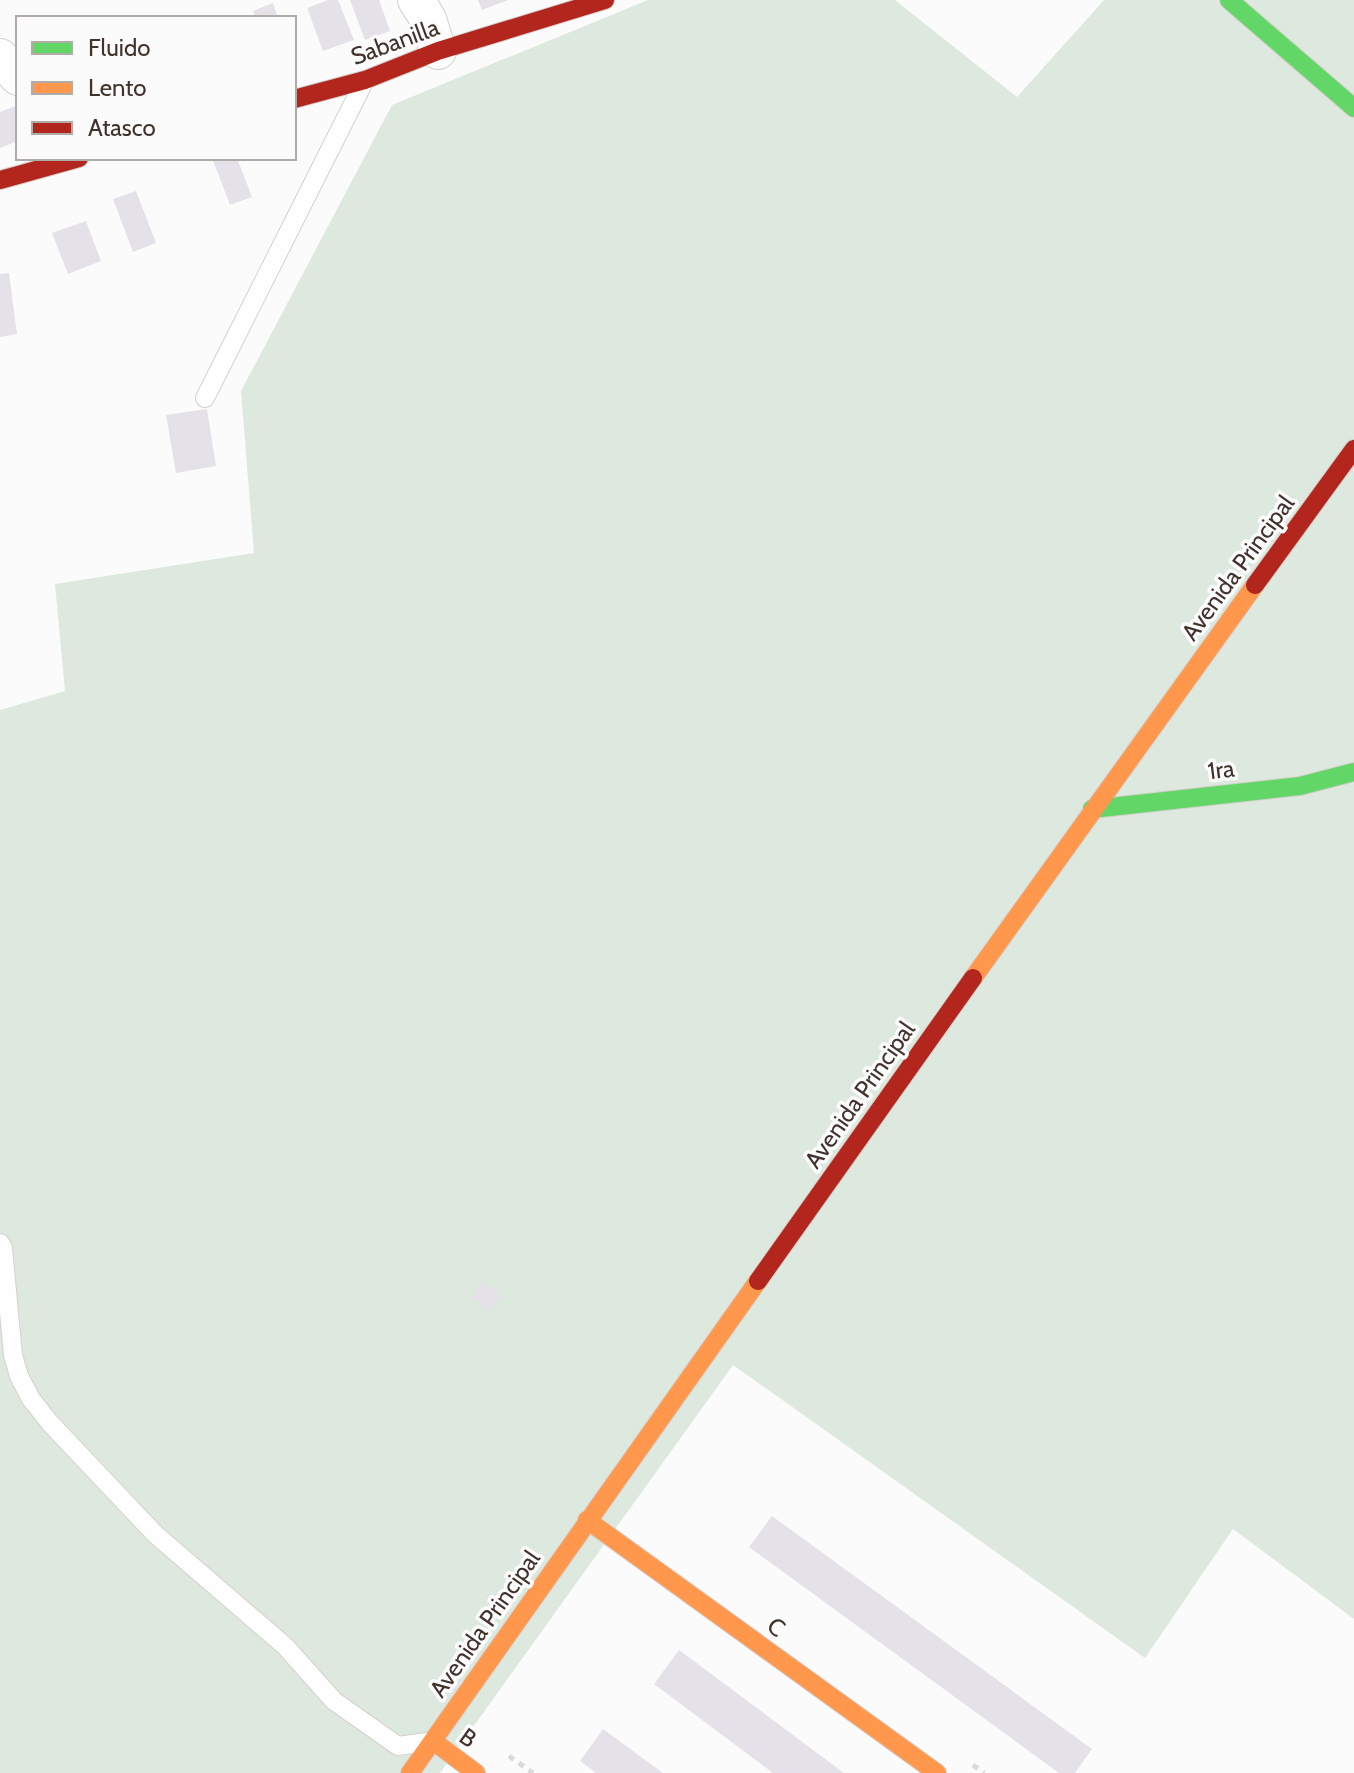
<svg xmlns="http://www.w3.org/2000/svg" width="1354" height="1773" viewBox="0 0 1354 1773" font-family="Cabin,sans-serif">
  <rect width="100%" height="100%" fill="#fbfbfb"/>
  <path fill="#dde9de" d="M648 0H895L1017 97 1104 0H1354V1619L1233 1529 1145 1658 733 1365 440 1773H0V710L65 691 55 584 254 553 241 391 392 105Z"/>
  <path fill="#e4e2e8" d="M328 0H338L354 40 323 51 307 8Z
    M350 0H379L390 31 365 40Z
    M478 0H508L482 10Z
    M273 3 278 18H256L253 11Z
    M18 105V141L0 148V112Z
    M212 158H237L252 197 230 205Z
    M136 191 156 243 133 252 113 199Z
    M86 221 101 261 68 274 52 233Z
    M9 273 17 334 0 337V274Z
    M207 409 216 466 176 473 166 415Z
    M484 1282 501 1296 488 1311 472 1297Z
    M772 1516 1092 1749 1075 1773H1059L749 1547Z
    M679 1650 844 1773H773L654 1684Z
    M603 1729 663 1773H596L580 1761Z"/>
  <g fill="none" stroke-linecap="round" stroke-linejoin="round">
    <g stroke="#d6d0cc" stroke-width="20">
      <path id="lane" d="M205 398 362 86
        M0 1243 3 1248 13 1355 19 1376 31 1399 50 1423 155 1534 285 1646 334 1701 398 1746 427 1742"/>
    </g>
    <g stroke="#d6d0cc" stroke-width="38">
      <path id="street" d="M416 0 428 19 438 51
        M0 57 18 77"/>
    </g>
    <g stroke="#d6d0cc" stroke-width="20">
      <path id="fast" d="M1229 0 1354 108
        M1092 809 1300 786 1354 772"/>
    </g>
    <g stroke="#d6d0cc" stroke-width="20">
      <path id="slow" d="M973 978 1255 585
        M587 1520 937 1773
        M433 1741 476 1773
        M410 1773 758 1281"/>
    </g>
    <g stroke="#d6d0cc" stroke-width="20">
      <path id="jam" d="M294 99 365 80 438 51 605 0
        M0 180 79 158
        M1255 585 1354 449
        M758 1281 973 978"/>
    </g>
    <path stroke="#dad8d8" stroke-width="5" stroke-dasharray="6 6" stroke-linecap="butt" d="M509 1756 533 1773
      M973 1765 984 1773"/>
    <use href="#lane" stroke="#fefefe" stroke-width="18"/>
    <use href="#street" stroke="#fefefe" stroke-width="36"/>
    <use href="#fast" stroke="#63d668" stroke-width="18"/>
    <use href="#slow" stroke="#ff974d" stroke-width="18"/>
    <use href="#jam" stroke="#b3261e" stroke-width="18"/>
  </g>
  <g text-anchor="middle" stroke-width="7" stroke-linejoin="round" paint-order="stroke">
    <g font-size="24" fill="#41332c" stroke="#fbfbfb">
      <text transform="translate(395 42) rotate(-20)" y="8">Sabanilla</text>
      <text transform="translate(1238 568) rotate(-54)" y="8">Avenida Principal</text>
      <text transform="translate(1221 770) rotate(-7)" y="8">1ra</text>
      <text transform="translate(860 1095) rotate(-55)" y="8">Avenida Principal</text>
      <text transform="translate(485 1624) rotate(-55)" y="8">Avenida Principal</text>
      <text transform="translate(776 1627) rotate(36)" y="8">C</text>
      <text transform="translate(468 1738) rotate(36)" y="8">B</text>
    </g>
  </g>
  <rect x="16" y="16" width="280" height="144" fill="#fbfbfb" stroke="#b1aba8" stroke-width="2"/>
  <rect x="32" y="42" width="40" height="12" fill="#63d668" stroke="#b1aba8" stroke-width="2"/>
  <text x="88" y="56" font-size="24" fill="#41332c">Fluido</text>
  <rect x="32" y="82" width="40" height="12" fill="#ff974d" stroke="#b1aba8" stroke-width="2"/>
  <text x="88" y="96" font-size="24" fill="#41332c">Lento</text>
  <rect x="32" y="122" width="40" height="12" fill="#b3261e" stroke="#b1aba8" stroke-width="2"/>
  <text x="88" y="136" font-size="24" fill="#41332c">Atasco</text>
</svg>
